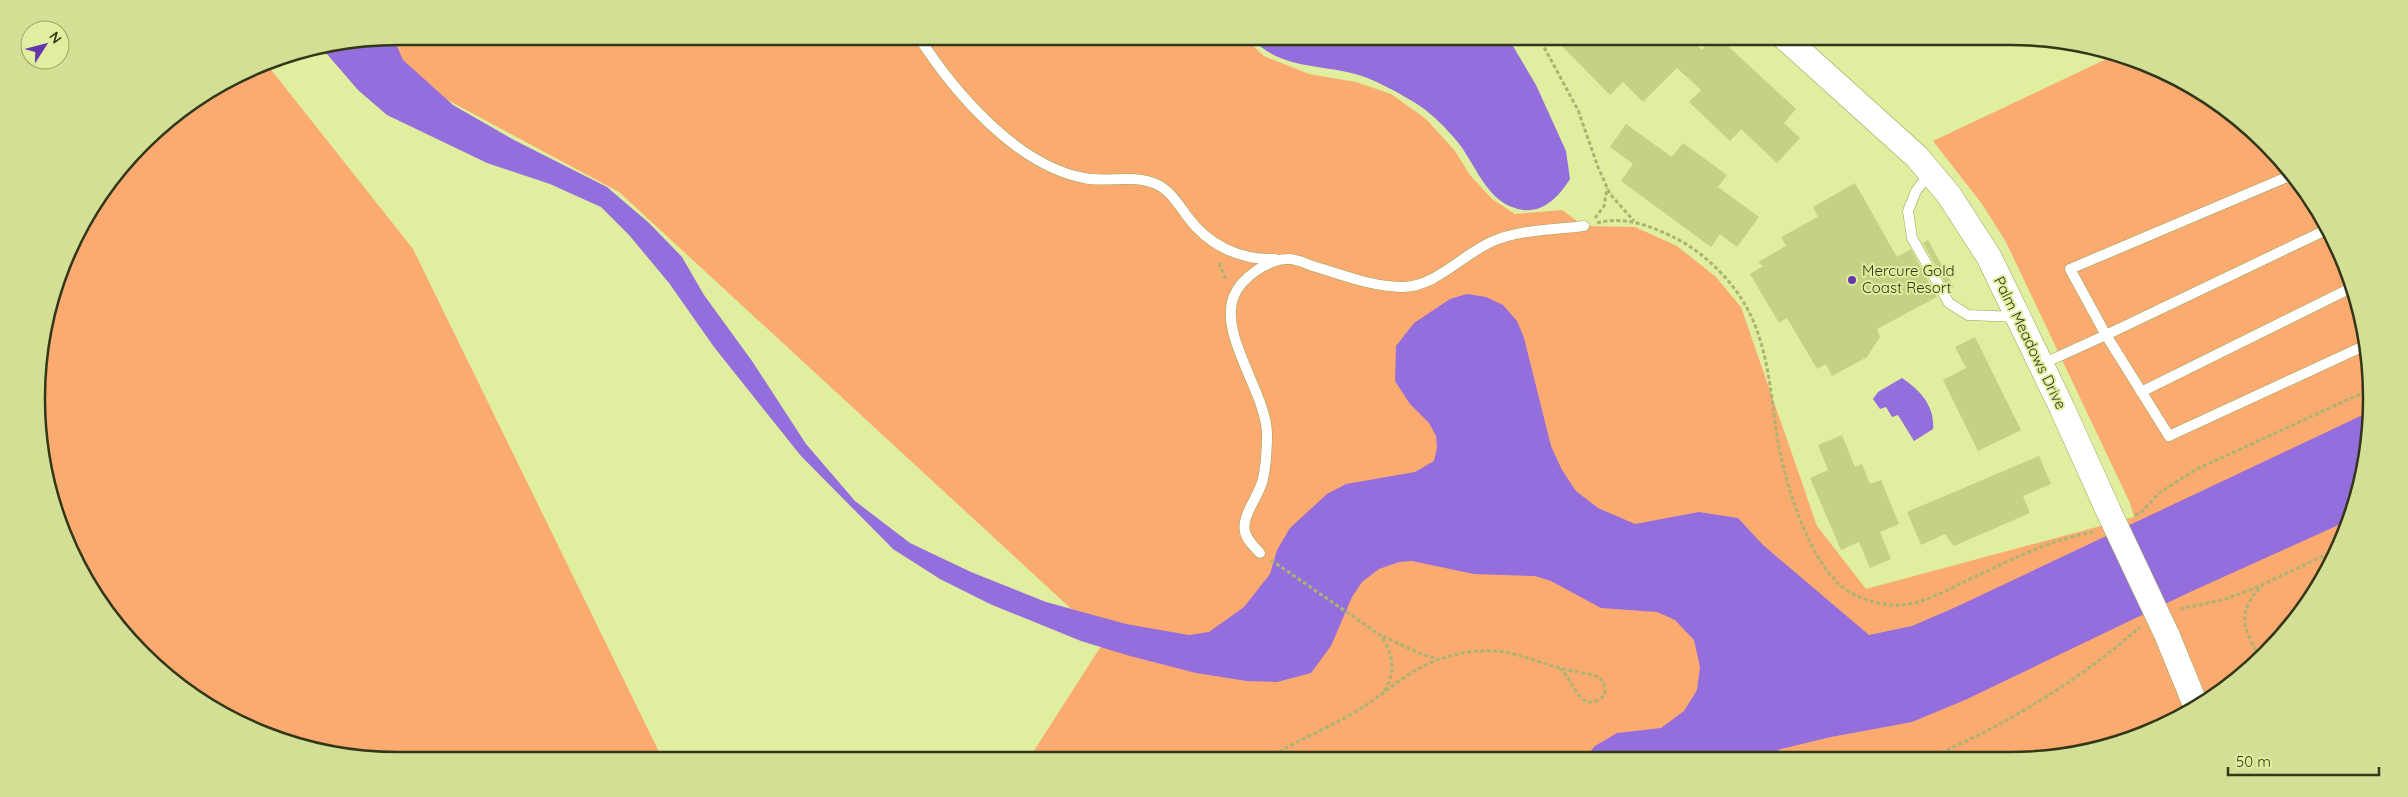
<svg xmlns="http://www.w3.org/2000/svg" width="2408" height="797" viewBox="0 0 2408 797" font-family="Quicksand,sans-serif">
  <rect width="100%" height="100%" fill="#e0ee9f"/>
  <path fill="#fbab70" d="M399 36H1243L1264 56 1309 74 1356 82 1391 94 1426 119 1455 151 1470 175 1492 199 1515 214 1562 210 1584 226 1635 227 1677 246 1716 277 1741 307 1817 526 1866 589 2134 517 2130 503 2006 242 1982 204 1933 141 2117 54 2148 64 2211 97 2266 143 2311 197 2344 260 2365 328 2372 399 2365 469 2323 579 2249 671 2169 724 2057 758 1028 760 1105 640 619 192 356 51 346 41Z
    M265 62 413 249 663 760 399 761 328 754 260 733 197 700 143 655 97 600 49 492 37 422 39 352 74 238 111 178 159 126Z"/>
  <path fill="#936edc" d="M1250 36H1507L1536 85 1566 151 1570 179C1558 198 1540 217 1515 208 1485 199 1475 162 1456 140 1446 128 1433 115 1420 106 1403 95 1381 83 1362 76 1323 63 1279 71 1250 36Z
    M393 37 403 60 453 105 514 140 607 187 649 223 682 257 704 295 752 361 806 444 855 501 910 543 971 572 1046 602 1126 624 1189 635 1209 632 1244 607 1270 574 1277 550 1290 528 1327 494 1346 484 1415 472 1434 461 1437 448 1436 436 1429 423 1410 404 1395 381 1396 346 1414 323 1450 299 1467 294 1486 297 1503 305 1517 321 1524 338 1551 446 1562 470 1576 491 1598 508 1635 524 1699 512 1738 518 1763 545 1869 635 1912 626 1956 607 2371 411 2365 469 2345 522 2188 593 1965 700 1912 722 1831 737 1781 749 1761 758 1584 759 1595 746 1617 733 1661 728 1684 711 1697 690 1700 667 1694 640 1675 620 1657 612 1601 608 1551 581 1535 576 1474 574 1412 561 1399 562 1379 569 1362 582 1352 597 1331 646 1311 673 1277 682 1247 681 1196 673 1130 656 1081 641 990 604 940 579 893 549 801 456 714 347 669 283 629 235 601 207 550 184 487 163 387 115 358 90 320 46Z
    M1902 378C1920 390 1935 406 1933 429L1914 441 1898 415 1892 417 1886 407 1880 409 1873 399 1878 392Z"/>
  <path fill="#c4d284" d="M1552 36H1688L1702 50 1714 36H1717L1796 109 1784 123 1800 138 1777 163 1741 129 1730 141 1689 102 1701 90 1677 68 1643 102 1623 82 1610 95Z
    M1626 124 1672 157 1683 143 1727 175 1718 187 1759 217 1737 247 1720 234 1711 247 1621 181 1633 164 1610 147Z
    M1855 183 1897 257 1911 249 1937 297 1877 329 1880 337 1867 357 1832 376 1826 364 1817 369 1787 318 1779 323 1750 274 1763 266 1758 262 1786 246 1781 237 1818 217 1813 207Z
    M1928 240 1954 287 1949 290 1923 243Z
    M1975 337 2021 430 1978 451 1943 380 1966 368 1955 347Z
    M1842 435 1855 467 1862 464 1870 484 1881 480 1899 524 1880 532 1891 559 1870 568 1859 542 1841 550 1810 478 1828 470 1818 445Z
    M2039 456 2051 484 2023 496 2030 513 1954 546 1945 534 1921 545 1907 512Z"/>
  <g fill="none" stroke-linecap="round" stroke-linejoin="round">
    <g stroke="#97a458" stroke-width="11">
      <path id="service" d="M918 36C954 92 1016 165 1084 178 1107 183 1133 174 1156 184 1170 190 1178 204 1187 216 1208 245 1239 260 1275 259
        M1930 173 1916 191 1908 211 1912 238 1949 303 1968 315 2017 317
        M2328 229 2106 335 2169 436 2366 345
        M2042 364 2106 335 2070 269 2292 175
        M2141 392 2353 287
        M1260 553C1254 547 1247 540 1245 532 1241 515 1260 495 1263 479 1266 465 1267 448 1267 433 1266 393 1218 334 1234 296 1241 278 1268 259 1288 259 1295 258 1306 264 1313 266 1342 275 1370 286 1401 287 1434 288 1462 255 1491 242 1520 229 1554 230 1584 226"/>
    </g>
    <g stroke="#97a458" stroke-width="26">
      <path id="tertiary" d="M1783 36 1917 157 1949 195 1989 257 2062 408 2108 510
        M2167 635 2196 706"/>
    </g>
    <path stroke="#a9b474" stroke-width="3" stroke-dasharray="4 2.5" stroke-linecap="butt" d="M1538 36 1578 110 1598 167 1610 194 1634 221
      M1595 218 1604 206 1607 188
      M1597 223C1624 216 1649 225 1673 237 1703 251 1733 281 1748 310 1769 350 1771 398 1778 442 1786 486 1807 555 1841 586 1851 595 1875 604 1890 605 1916 608 1945 591 1968 580 2009 561 2050 539 2095 532
      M1219 263 1226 280
      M2135 515 2141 513 2159 493 2195 470 2371 389
      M1271 560 1380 635C1393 651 1397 673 1384 691
      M2180 609 2226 599 2255 588 2334 551
      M1383 636 1421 654 1439 659
      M2260 656C2242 630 2237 610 2262 586
      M1929 758C2004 726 2079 681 2140 627
      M1268 759C1296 740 1327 729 1355 712 1374 701 1390 687 1408 675 1436 656 1476 646 1510 653 1531 658 1551 667 1572 671 1589 675 1609 673 1604 696 1579 716 1575 681 1560 669"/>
    <use href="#service" stroke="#fff" stroke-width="10"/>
    <use href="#tertiary" stroke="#fff" stroke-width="25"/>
    <g stroke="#97a458" stroke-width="26" stroke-linecap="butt">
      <path id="tertiary-bridge" d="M2108 510 2167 635"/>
    </g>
    <use href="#tertiary-bridge" stroke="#fff" stroke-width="25"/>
  </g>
  <circle fill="#6535ad" stroke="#e0ee9f" stroke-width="2" cx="1852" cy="280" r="5"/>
  <g text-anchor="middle" stroke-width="4" stroke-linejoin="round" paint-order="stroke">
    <g font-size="15" fill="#323717" stroke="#e0ee9f" text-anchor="start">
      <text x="1862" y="276">Mercure Gold<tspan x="1862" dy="17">Coast Resort</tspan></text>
    </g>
    <g font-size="15" fill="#323717" stroke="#e0ee9f">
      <text transform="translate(2030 343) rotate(64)" y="5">Palm Meadows Drive</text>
    </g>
  </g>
  <path d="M0 0H2408V797H0ZM398 45H2010A353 353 0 0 1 2363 398V399A353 353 0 0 1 2010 752H398A353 353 0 0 1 45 399V398A353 353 0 0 1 398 45Z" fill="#d2df94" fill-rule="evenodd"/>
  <path fill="none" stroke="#323717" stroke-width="2.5" d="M398 45H2010A353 353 0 0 1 2363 398V399A353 353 0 0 1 2010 752H398A353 353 0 0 1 45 399V398A353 353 0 0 1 398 45Z"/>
  <g transform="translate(45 45) rotate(54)"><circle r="24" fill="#e0ee9f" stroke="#9aa569"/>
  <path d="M0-4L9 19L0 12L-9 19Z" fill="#6535ad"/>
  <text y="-8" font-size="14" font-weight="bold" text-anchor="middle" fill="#323717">N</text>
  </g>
  <path d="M2228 767v8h151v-8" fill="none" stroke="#323717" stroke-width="2.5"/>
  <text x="2236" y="767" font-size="15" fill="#323717" stroke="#e0ee9f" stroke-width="4" paint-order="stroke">50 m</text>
</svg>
